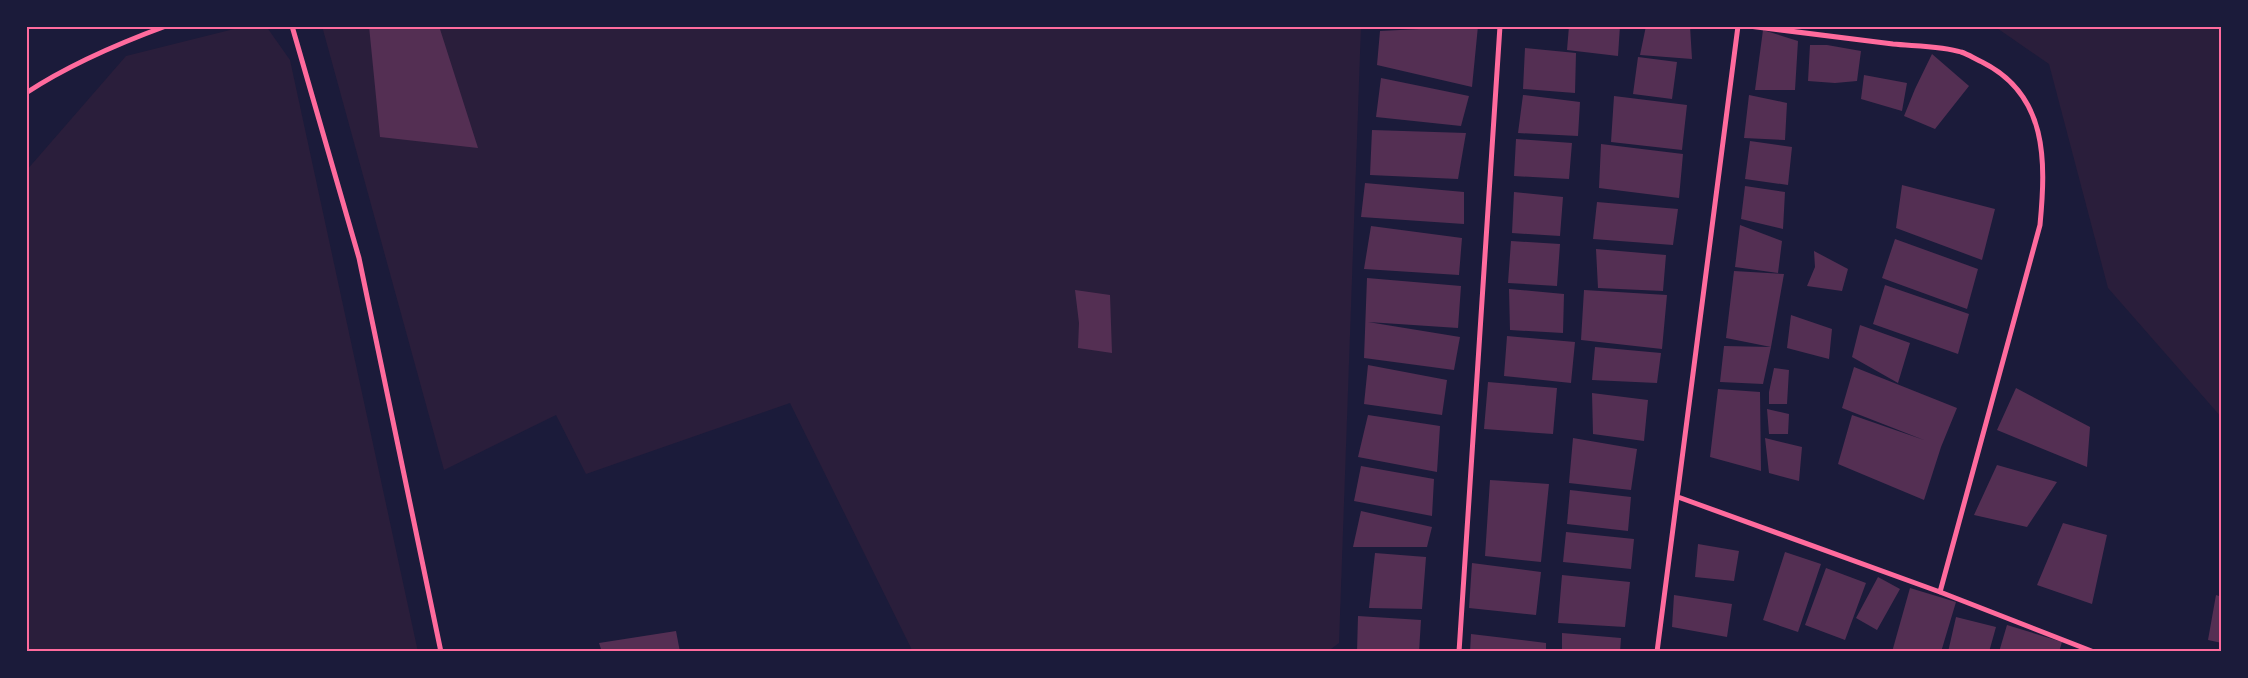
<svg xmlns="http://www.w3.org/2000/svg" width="2248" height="678" viewBox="0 0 2248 678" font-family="'PT Sans',sans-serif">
  <rect width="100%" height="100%" fill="#1b1b3a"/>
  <path fill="#2a1e3b" d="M246 26H266L290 60 418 652H26V171L126 56Z
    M322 26H1361L1339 643 1327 652H913L790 403 586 474 556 415 444 470Z
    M1994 26H2222V418L2108 288 2049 64Z"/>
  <path fill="#542f53" d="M369 26H439L478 148 380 137Z
    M1478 26 1472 87 1377 65 1380 31Z
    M1569 26H1620L1618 56 1567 50Z
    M1646 26H1690L1692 59 1640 55Z
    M1763 30 1798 41 1795 90H1755Z
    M1810 45H1827L1861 51 1857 81 1835 83 1808 81Z
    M1525 48 1576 53 1575 93 1523 89Z
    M1932 54 1969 86 1935 129 1904 116 1915 89Z
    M1638 57 1677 62 1672 99 1633 94Z
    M1864 75 1907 83 1902 111 1861 99Z
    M1381 78 1469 96 1461 126 1376 117Z
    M1523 95 1580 102 1578 136 1518 133Z
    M1749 95 1787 103 1785 140 1744 138Z
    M1614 96 1687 105 1682 150 1611 142Z
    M1372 130 1466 133 1458 179 1370 175Z
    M1516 139 1572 143 1569 179 1514 176Z
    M1750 141 1792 147 1788 185 1745 179Z
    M1601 144 1683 154 1679 198 1599 188Z
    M1365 183 1464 192V224L1361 217Z
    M1902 185 1995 209 1982 260 1896 228Z
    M1745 186 1785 192 1783 229 1741 219Z
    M1514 192 1563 197 1560 236 1512 233Z
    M1597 202 1678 209 1673 245 1593 239Z
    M1740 225 1782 241 1778 273 1735 267Z
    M1371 226 1462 238 1459 275 1364 269Z
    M1895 239 1978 269 1967 309 1882 278Z
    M1511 241 1560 244 1557 286 1508 283Z
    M1596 249 1666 255 1663 291 1598 288Z
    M1814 251 1848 269 1842 291 1807 286 1815 267Z
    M1734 271 1784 274 1771 347 1763 384 1720 382 1724 346 1771 347 1726 338Z
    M1367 278 1461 286 1458 328 1368 322 1460 337 1454 370 1364 358Z
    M1885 285 1969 314 1958 354 1873 324Z
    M1509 289 1564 294 1563 333 1510 330Z
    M1075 290 1110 295 1112 353 1078 348 1079 323Z
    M1584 290 1667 295 1662 349 1581 340Z
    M1791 315 1832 329 1829 359 1787 348Z
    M1860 325 1910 343 1898 383 1852 357Z
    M1507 336 1575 342 1571 383 1504 376Z
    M1595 347 1661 353 1657 383 1592 380Z
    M1368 365 1447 380 1442 415 1364 404Z
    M1854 367 1957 408 1941 447 1924 500 1838 464 1852 415 1924 440 1842 408Z
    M1774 368 1789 370 1787 404H1769V392Z
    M1488 382 1557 388 1553 434 1484 429Z
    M2016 388 2090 427 2087 467 1997 430Z
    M1718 389 1760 392 1761 471 1710 457Z
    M1592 393 1648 400 1644 441 1593 434Z
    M1767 409 1789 414 1788 434H1769Z
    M1368 415 1440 426 1437 472 1358 457Z
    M1573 438 1637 449 1631 490 1569 483Z
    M1765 438 1802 447 1799 481 1769 473Z
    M1997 465 2057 482 2027 527 1974 515Z
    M1361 466 1434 479 1432 516 1354 501Z
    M1490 480 1549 484 1541 562 1485 556Z
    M1570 490 1631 497 1628 531 1567 524Z
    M1361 511 1432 527 1427 547H1353Z
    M2063 523 2107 535 2092 604 2037 585Z
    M1566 532 1634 539 1631 569 1563 562Z
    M1698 544 1739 551 1734 581 1695 577Z
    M1785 552 1821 564 1798 632 1763 620Z
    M1375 553 1426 557 1422 609 1369 608Z
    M1472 563 1541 572 1536 615 1469 608Z
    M1826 568 1866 583 1845 640 1805 625Z
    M1562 575 1630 582 1625 627 1558 623Z
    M1878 577 1900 589 1877 630 1856 618Z
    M1910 588 1956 602 1941 652H1892Z
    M1674 595 1732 604 1727 637 1672 627Z
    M2216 595 2222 597V643L2208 640Z
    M1358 616 1421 620 1419 652H1357Z
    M1956 617 1996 627 1989 652H1948Z
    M2007 625 2062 642 2059 652H1999Z
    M676 631 680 652H602L599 643Z
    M1562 633 1621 638 1620 652H1562Z
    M1471 634 1546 643V652H1470Z"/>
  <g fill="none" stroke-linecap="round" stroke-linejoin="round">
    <path stroke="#ff6b9d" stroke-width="5" d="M292 26 359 258 441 652
      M1749 26C1797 32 1845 38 1893 44 1913 46 1943 46 1961 52 1968 54 1975 59 1982 62 2048 95 2046 161 2040 225L1940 592
      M26 93C70 64 117 44 166 26
      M1678 497 1940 592 2094 652
      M1459 652 1500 26
      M1657 652 1738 26"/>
  </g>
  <rect width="2248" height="678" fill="none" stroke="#1b1b3a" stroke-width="55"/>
  <rect x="28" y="28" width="2192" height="622" fill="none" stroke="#ff6b9d" stroke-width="2"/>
</svg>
